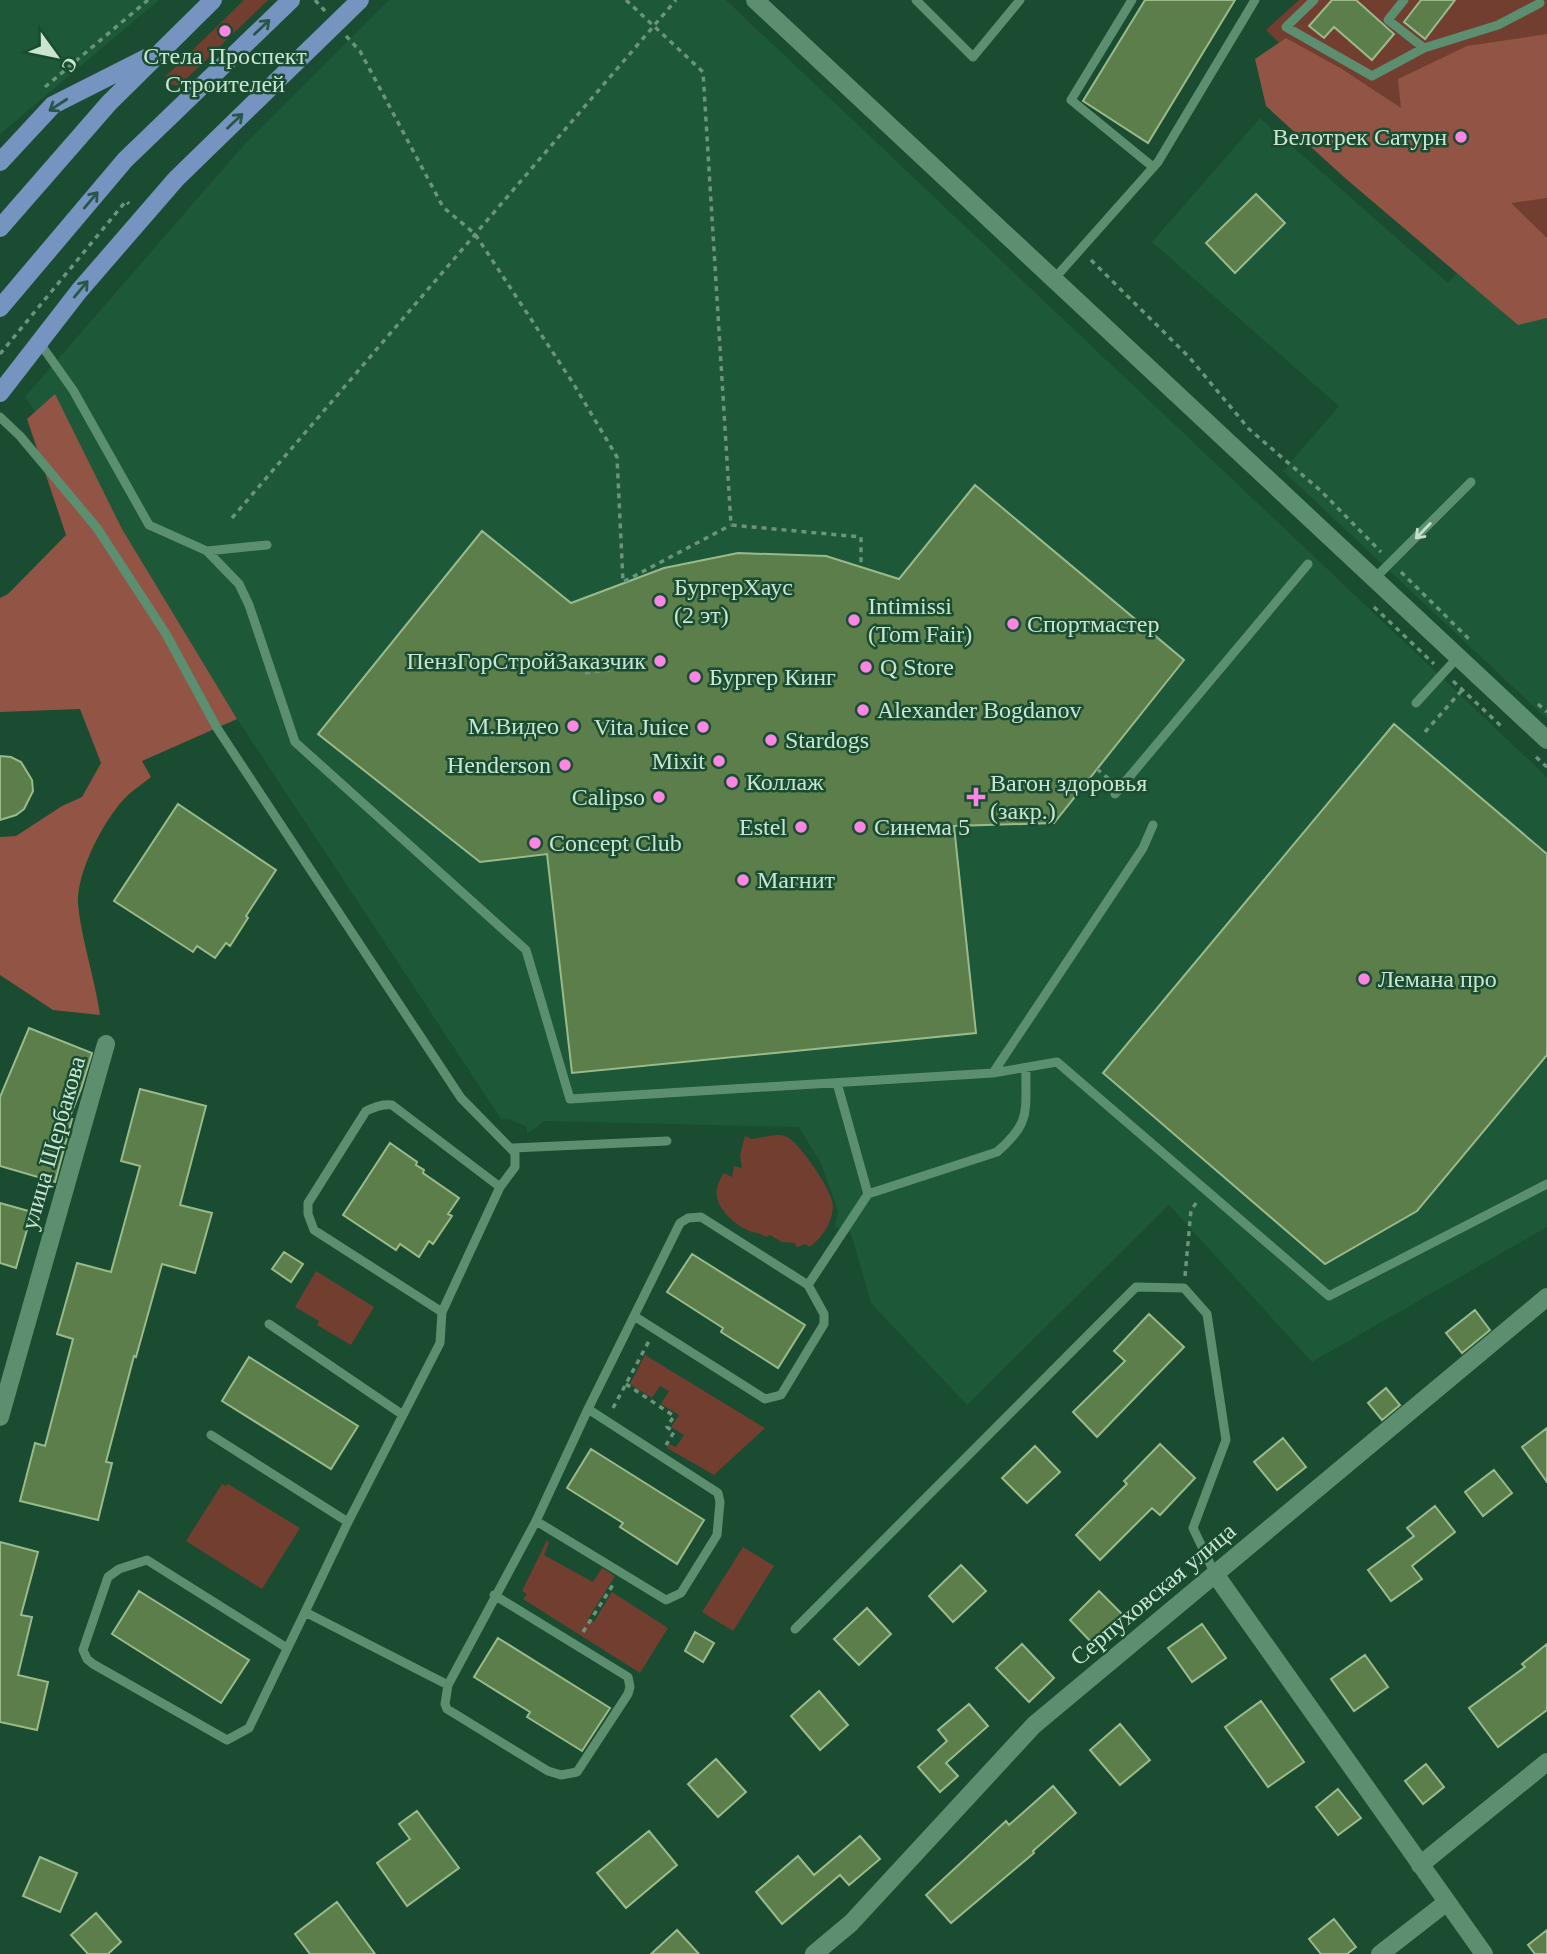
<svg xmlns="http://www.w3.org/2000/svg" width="1547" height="1954" viewBox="0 0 1547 1954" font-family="'Times New Roman',serif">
  <rect width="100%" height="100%" fill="#194c30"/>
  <path fill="#1d5838" d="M0 0H159L0 134Z
    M389 0H726L1547 777V1227L1312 1362 1169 1205 967 1405 871 1303 853 1240 850 1233 835 1227 838 1211 821 1164 799 1127 545 1121 527 1134V1127L509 1119H501L25 397 243 146Z
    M1260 118 1448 283 1484 245 1547 291V719L1283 471 1339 406 1152 242Z"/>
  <path fill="#723e30" d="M244 0H268L179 86 169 84 166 76Z
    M1299 0H1547V291L1484 245 1266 30Z
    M776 1135C780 1135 783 1135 787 1137 799 1142 832 1190 833 1205 833 1221 822 1239 809 1247L806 1244 797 1247 795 1243 782 1242 770 1235 766 1237C759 1232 752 1233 745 1229 732 1222 713 1205 717 1188 718 1183 721 1177 724 1173L732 1177 734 1166 742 1168 740 1155 745 1136 752 1139Z
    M316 1271 374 1307 351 1345 317 1325 319 1321 295 1307Z
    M645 1355 765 1428 714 1475 667 1448 669 1444 676 1447 684 1435 671 1427 679 1415 661 1404 669 1391 660 1386 652 1398 630 1384Z
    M222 1484 226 1486 228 1484 300 1528 262 1589 186 1541Z
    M547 1540 549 1543 544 1555 593 1582 602 1568 615 1576 588 1619 594 1622 612 1592 668 1628 640 1673 523 1599 527 1594 522 1591Z
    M743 1547 774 1566 733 1631 702 1612Z"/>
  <path fill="#925444" d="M1547 34V198L1511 203 1547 238V318L1518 325 1345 178 1266 106 1255 59 1286 38 1342 69 1401 108 1398 79 1467 46Z
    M55 394 122 529 237 719 142 761 151 777C144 783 136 788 129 794 106 815 76 872 78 904 81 938 95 979 100 1015L53 1010 0 975V837L16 836 62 806 82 797 101 763 80 709 0 712V598L8 594 66 535 27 419Z"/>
  <path fill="#5b7e4a" stroke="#9aba8c" stroke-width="2" d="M1145 0H1235L1148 143 1083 101Z
    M1332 0H1356L1394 34 1372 60 1334 27 1324 38 1309 26Z
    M1421 0H1455L1425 39 1404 22Z
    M1256 194 1285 223 1235 273 1206 243Z
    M975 485 1184 660 1054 823 954 826 976 1033 572 1073 547 854 480 862 318 734 482 531 571 603 664 568 738 553 826 556 899 579Z
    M1394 724 1547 854V1055L1417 1211 1325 1264 1103 1073Z
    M0 756 11 757 21 762 32 780 33 791 24 809 16 815 0 820Z
    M178 804 276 870 246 916 248 918 230 946 226 943 215 958 197 946 193 952 114 901Z
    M29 1028 92 1053 81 1089 69 1119H72L55 1182 0 1166V1097Z
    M140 1089 206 1106 180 1205 212 1213 195 1273 162 1264 136 1357 134 1356 106 1462 112 1463 98 1520 20 1501 35 1443 45 1446 73 1339 57 1334 77 1263 111 1272 140 1166 121 1161Z
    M390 1143 417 1162 416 1165 424 1170 423 1173 459 1198 448 1214 452 1216 433 1244 429 1241 419 1257 400 1244 396 1250 343 1215Z
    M0 1203 32 1212 16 1268 0 1263Z
    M284 1252 303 1264 291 1282 272 1269Z
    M692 1254 805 1325 778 1368 721 1332 723 1328 667 1292Z
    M1475 1310 1490 1330 1462 1353 1446 1333Z
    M1149 1314 1184 1347 1097 1437 1073 1412 1125 1361 1114 1351Z
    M249 1357 358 1426 331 1469 222 1401Z
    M1386 1388 1400 1405 1382 1420 1368 1403Z
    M1547 1428V1482L1522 1447Z
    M1283 1438 1306 1467 1277 1490 1254 1462Z
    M1160 1444 1195 1478 1160 1515 1152 1508 1100 1560 1076 1535 1127 1484 1124 1481Z
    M1035 1446 1060 1472 1027 1503 1002 1478Z
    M591 1449 704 1520 677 1564 620 1527 623 1523 567 1488Z
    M1494 1470 1512 1493 1483 1516 1465 1492Z
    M1435 1506 1455 1532 1412 1566 1422 1579 1391 1601 1368 1570 1414 1536 1407 1528Z
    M0 1542 38 1552 21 1615 32 1617 18 1675 48 1682 37 1730 0 1722Z
    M961 1565 986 1591 953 1622 929 1596Z
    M139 1591 249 1660 221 1703 112 1634Z
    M1099 1591 1124 1616 1094 1645 1070 1620Z
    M867 1608 891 1634 859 1665 834 1639Z
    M1202 1624 1226 1658 1192 1682 1168 1648Z
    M695 1632 714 1643 703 1662 685 1651Z
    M498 1638 610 1708 582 1751 527 1717 530 1712 474 1677Z
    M1022 1644 1054 1678 1029 1702 996 1668Z
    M1547 1644V1710L1498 1747 1469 1708 1525 1667 1522 1664Z
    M1365 1655 1388 1687 1354 1711 1331 1679Z
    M819 1691 848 1725 820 1750 791 1716Z
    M1261 1701 1304 1762 1268 1787 1225 1727Z
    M969 1704 988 1726 946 1763 958 1776 940 1792 918 1767 947 1741 938 1730Z
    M1120 1724 1150 1760 1120 1785 1090 1750Z
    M716 1759 746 1792 718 1817 688 1784Z
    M1426 1764 1444 1787 1423 1804 1405 1781Z
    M1053 1786 1076 1813 1033 1851 1034 1853 951 1923 926 1895 1006 1821 1009 1825Z
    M1338 1789 1361 1818 1338 1835 1316 1807Z
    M417 1811 459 1868 407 1906 377 1863 410 1839 399 1824Z
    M649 1831 677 1865 626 1908 597 1873Z
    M860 1836 880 1859 849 1885 840 1875 782 1924 756 1892 798 1856 814 1875Z
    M40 1857 77 1873 60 1912 23 1896Z
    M337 1902 375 1954H310L295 1934Z
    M96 1913 121 1942 108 1954H88L71 1935Z
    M1334 1919 1356 1947 1347 1954H1321L1309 1939Z
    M677 1930 699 1954H651Z
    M1547 1930V1954H1535L1528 1945Z"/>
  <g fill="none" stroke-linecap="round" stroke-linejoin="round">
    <path stroke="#6c937c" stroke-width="3.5" stroke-dasharray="5 5" stroke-linecap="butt" d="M315 0 325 11
      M626 0 703 72 731 525 861 537V566
      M346 36 360 51 443 207 475 234 573 383 617 457 623 582 731 525
      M45 87 148 0
      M1091 260 1189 357 1249 429 1321 491 1381 552
      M0 354 126 201 129 204
      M232 518 676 0
      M1401 572 1470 640
      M1374 607 1434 664
      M871 644 918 639
      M585 673 637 667
      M1453 681 1501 726
      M1538 704 1547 712
      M1425 732 1463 689
      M1536 757 1547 767
      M1097 769 1110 780
      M1185 1276 1191 1210 1197 1202
      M626 1384 674 1416 667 1427 674 1432 666 1445
      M613 1408 649 1341
      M583 1632 614 1583"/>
    <path stroke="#5c8f6f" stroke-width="9" d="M916 0 973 57 1020 0
      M1132 0 1071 100 1153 167
      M1314 0 1286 27 1372 76 1424 48
      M1404 0 1388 20 1424 48 1498 25 1540 3
      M1054 279 1158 162 1255 0
      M39 342 73 390 149 525 207 551 267 545
      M0 417 20 436 97 528 166 634 217 728 461 1098 515 1153V1167L500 1187 442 1312 440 1343 348 1522 305 1612 448 1685
      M207 551 239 584 249 605 295 742 526 950 570 1099 993 1073 1143 848 1153 825
      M1374 579 1471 482
      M1416 703 1458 657
      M1115 794 1308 564
      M993 1073 1057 1062 1329 1296 1547 1184
      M837 1083 868 1194 997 1152C1032 1122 1025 1111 1026 1068
      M513 1148 667 1141
      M442 1312 314 1230 308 1214V1203L366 1111C375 1107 382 1104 392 1105L500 1187
      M634 1316 765 1399 781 1395 824 1324V1314L808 1285
      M269 1324 403 1415
      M211 1435 348 1522
      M536 1521 666 1600 681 1593 717 1535 720 1502 718 1493 588 1409
      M494 1595 628 1677 630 1687 628 1694 577 1772 561 1775 548 1771 447 1709 445 1704 448 1685 536 1521 588 1409 680 1223 688 1218 701 1217 808 1285 868 1194
      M795 1629 1136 1287 1184 1288 1207 1314 1226 1440 1193 1528 1215 1574
      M287 1648 147 1560 119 1569 108 1577 83 1650 87 1659 93 1664 227 1740 249 1728 305 1612"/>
    <path stroke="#5c8f6f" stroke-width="18" d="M0 1417 106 1044
      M1215 1574 1484 1954
      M1420 1865 1547 1762
      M814 1954 851 1923 1034 1725 1547 1297
      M1380 1954 1447 1902"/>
    <path stroke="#5c8f6f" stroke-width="18" d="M755 0 1547 740"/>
    <path stroke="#7694c0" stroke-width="18" d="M0 162 53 105 146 58
      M0 228 109 103 213 0
      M0 308 125 160 291 0
      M0 393 79 291 176 179 360 0"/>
  </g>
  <defs><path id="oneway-shaft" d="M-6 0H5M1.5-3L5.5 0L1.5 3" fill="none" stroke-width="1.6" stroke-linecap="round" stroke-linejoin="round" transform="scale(1.75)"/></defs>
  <g stroke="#275746">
    <use href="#oneway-shaft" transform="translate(262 27) rotate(-44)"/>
    <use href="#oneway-shaft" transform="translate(58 105) rotate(147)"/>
    <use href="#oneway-shaft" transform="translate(235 121) rotate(-44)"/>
    <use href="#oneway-shaft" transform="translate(91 200) rotate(-50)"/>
    <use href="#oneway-shaft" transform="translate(81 289) rotate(-50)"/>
  </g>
  <use stroke="#c5e1ce" href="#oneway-shaft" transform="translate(1423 531) rotate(134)"/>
  <g fill="#fc86e3" stroke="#194c30" stroke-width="2.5">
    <circle cx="225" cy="31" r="7"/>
    <circle cx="1461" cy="137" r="7"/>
    <circle cx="660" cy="601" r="7"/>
    <circle cx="854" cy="620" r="7"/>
    <circle cx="1013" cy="624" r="7"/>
    <circle cx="660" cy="661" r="7"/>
    <circle cx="866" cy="667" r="7"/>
    <circle cx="695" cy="677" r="7"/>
    <circle cx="863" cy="710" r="7"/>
    <circle cx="573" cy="726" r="7"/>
    <circle cx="703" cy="727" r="7"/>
    <circle cx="771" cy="740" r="7"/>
    <circle cx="719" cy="761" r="7"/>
    <circle cx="565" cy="765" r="7"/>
    <circle cx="732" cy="782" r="7"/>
    <circle cx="659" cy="797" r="7"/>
    <path d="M972.5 786.5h7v7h7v7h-7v7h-7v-7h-7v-7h7z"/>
    <circle cx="801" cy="827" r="7"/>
    <circle cx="860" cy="827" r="7"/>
    <circle cx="535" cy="843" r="7"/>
    <circle cx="743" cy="880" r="7"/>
    <circle cx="1364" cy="979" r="7"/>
  </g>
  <g text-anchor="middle" stroke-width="5" stroke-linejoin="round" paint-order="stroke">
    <g font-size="24" fill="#cbe5d3" stroke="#194c30" text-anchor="start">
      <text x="225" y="64" text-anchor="middle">Стела Проспект<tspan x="225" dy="28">Строителей</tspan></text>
      <text x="1447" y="145" text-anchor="end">Велотрек Сатурн</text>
      <text x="674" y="595">БургерХаус<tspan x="674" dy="28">(2 эт)</tspan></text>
      <text x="868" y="614">Intimissi<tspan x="868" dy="28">(Tom Fair)</tspan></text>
      <text x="1027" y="632">Спортмастер</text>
      <text x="646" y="669" text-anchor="end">ПензГорСтройЗаказчик</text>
      <text x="880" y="675">Q Store</text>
      <text x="709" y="685">Бургер Кинг</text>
      <text x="877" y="718">Alexander Bogdanov</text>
      <text x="559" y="734" text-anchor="end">М.Видео</text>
      <text x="689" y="735" text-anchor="end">Vita Juice</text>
      <text x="785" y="748">Stardogs</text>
      <text x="705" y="769" text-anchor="end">Mixit</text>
      <text x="551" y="773" text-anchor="end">Henderson</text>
      <text x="746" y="790">Коллаж</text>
      <text x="990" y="791">Вагон здоровья<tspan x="990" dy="28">(закр.)</tspan></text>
      <text x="645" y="805" text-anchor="end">Calipso</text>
      <text x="787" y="835" text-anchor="end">Estel</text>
      <text x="874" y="835">Синема 5</text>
      <text x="549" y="851">Concept Club</text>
      <text x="757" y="888">Магнит</text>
      <text x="1378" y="987">Лемана про</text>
    </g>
    <g font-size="24" fill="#cbe5d3" stroke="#194c30">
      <text transform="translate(53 1143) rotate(-74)" y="8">улица Щербакова</text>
      <text transform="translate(1153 1594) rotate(-40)" y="8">Серпуховская улица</text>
    </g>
  </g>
  <g transform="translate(56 56) rotate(123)" stroke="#194c30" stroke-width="5" paint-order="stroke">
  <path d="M0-5L12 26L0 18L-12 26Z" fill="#cbe5d3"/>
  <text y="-10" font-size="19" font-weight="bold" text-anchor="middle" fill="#cbe5d3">С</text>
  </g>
</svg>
